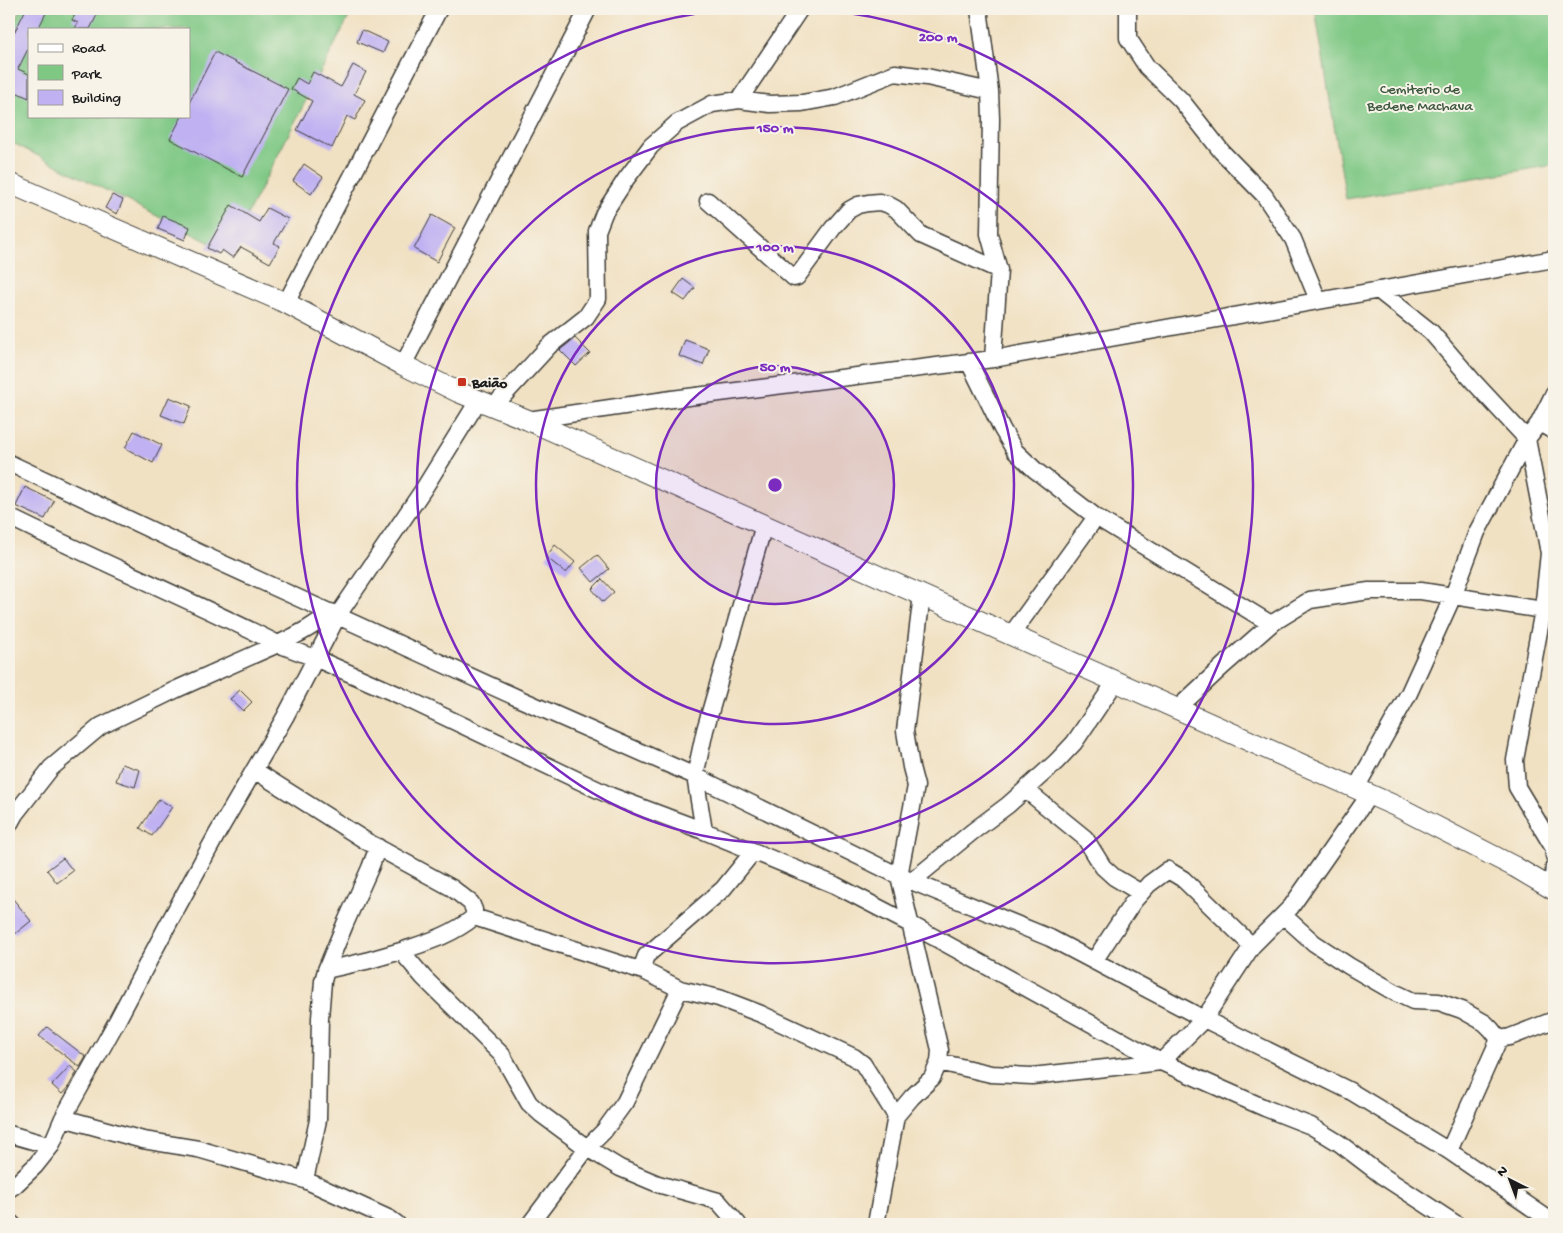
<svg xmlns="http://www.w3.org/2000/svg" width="1563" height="1233" viewBox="0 0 1563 1233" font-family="'Gochi Hand',sans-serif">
  <rect width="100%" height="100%" fill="#f7f3e8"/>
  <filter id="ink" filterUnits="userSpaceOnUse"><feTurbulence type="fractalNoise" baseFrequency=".02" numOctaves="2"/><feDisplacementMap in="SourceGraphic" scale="10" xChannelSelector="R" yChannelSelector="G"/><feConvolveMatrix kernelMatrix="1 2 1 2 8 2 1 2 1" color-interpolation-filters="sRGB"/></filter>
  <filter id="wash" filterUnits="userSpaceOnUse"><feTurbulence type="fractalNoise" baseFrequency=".0096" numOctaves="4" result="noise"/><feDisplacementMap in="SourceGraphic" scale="20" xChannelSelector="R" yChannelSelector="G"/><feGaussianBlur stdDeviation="1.12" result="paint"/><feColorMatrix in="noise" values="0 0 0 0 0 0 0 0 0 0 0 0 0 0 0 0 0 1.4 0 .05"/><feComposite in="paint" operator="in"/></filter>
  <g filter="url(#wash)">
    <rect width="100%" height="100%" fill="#f1e1c3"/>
    <path fill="#7ec884" stroke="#4d7250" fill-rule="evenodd" d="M21 9H353L228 252 9 141V32ZM29 29H189V116H29Z
      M1315 9H1554V165L1346 199Z"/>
    <g id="blocks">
      <path fill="#bfb1f2" d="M26 9H48L38 29H29V47L18 69 29 74V98L9 89V43Z
        M78 9H90L98 13 90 29H75L78 23 72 20Z
        M362 30 388 42 383 53 357 42Z
        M215 52 288 89 242 177 170 139 182 116H189V103Z
        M353 65 366 72 354 94 365 100 355 120 347 116 332 148 297 130 312 101 291 89 297 78 307 84 313 72 341 87Z
        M304 164 323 177 311 194 293 181Z
        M112 195 123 200 117 214 105 208Z
        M231 205 259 222 267 208 288 219 274 243 280 246 270 263 241 247 233 258 222 250 219 254 207 248Z
        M432 215 455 228 437 262 414 249Z
        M163 216 190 227 185 240 158 229Z
        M683 279 695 288 685 301 673 293Z
        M575 338 590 353 576 366 560 350Z
        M685 340 709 349 703 365 679 356Z
        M169 397 191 406 184 424 161 415Z
        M134 431 162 445 153 463 125 448Z
        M25 487 54 501 45 519 16 506Z
        M555 545 575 562 566 573 546 557Z
        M597 555 609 569 593 582 581 568Z
        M602 579 614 592 603 602 592 589Z
        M240 690 252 702 243 711 230 699Z
        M122 764 140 770 135 787 116 781Z
        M159 799 172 807 152 836 140 828Z
        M63 858 73 871 57 883 47 870Z
        M9 894 31 921 15 934 9 927Z
        M47 1027 86 1057 80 1067 39 1036Z
        M70 1066 77 1072 69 1086 62 1094 52 1085Z"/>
    </g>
  </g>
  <g filter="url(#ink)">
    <use href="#blocks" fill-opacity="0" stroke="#3c3a35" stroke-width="1"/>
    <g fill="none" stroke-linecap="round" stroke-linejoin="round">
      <g stroke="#3c3a35" stroke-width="19">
        <path id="minor" d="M979 9 990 91 991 119 989 234 999 270 993 359
          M1128 9V38L1147 67 1181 100 1222 152 1264 195 1293 239 1318 300
          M739 100 800 9
          M708 201 794 278 797 277 833 228 849 210 858 205 868 203 879 202 887 204 896 209 921 235 999 270
          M1378 290 1431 332 1473 381 1527 439 1549 553 1543 610 1515 760 1517 787 1553 847 1554 856
          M286 303 439 9
          M969 362 1002 429 1015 451 1035 470 1096 517 1271 624
          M403 365 588 9
          M493 407 549 346 586 317 598 299 597 231 604 213 626 179 651 146 677 123 712 104 739 100 770 104 802 103 835 97 895 73 927 77 990 91
          M528 420 672 399 993 359 1554 259
          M1539 423 1554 431
          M9 463 217 561 520 699 695 776 899 876 1050 938 1204 1019 1350 1091 1449 1151 1554 1223
          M9 517C98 561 189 599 278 644 298 635 315 626 331 612
          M1011 635 1096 517
          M1177 709 1223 666 1271 624 1310 600 1369 591H1421L1543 610 1553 609
          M254 770 366 841 452 888 471 903 474 910V917C452 935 428 942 401 951
          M1356 788 1409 693 1453 596 1477 532 1527 439 1539 423 1554 393
          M1026 790 1085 838 1103 867 1114 877 1141 893
          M9 825 15 814 51 768 101 726 177 689 278 644 317 659 401 696 611 796 704 831 835 885 910 924 1161 1062 1265 1108 1311 1126 1339 1143 1381 1175 1456 1224
          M704 831 695 776 705 730 764 525
          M753 852 723 889 646 956 643 964 646 972 680 989 719 998 761 1014 854 1057 863 1064 896 1116
          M912 881 972 832 1008 805 1056 762 1074 743 1116 681
          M1552 889 1554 866
          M1283 915 1314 943 1349 966 1396 993 1413 1001 1439 1002 1462 1010 1485 1023 1491 1029 1499 1039
          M474 917 646 972
          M1094 961 1133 902 1149 884 1168 870 1183 879 1252 946
          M326 970 366 961 401 951 424 978 502 1055 529 1103 541 1114 587 1148 620 1168 658 1184 718 1201 738 1224
          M1499 1039 1510 1037 1554 1020
          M939 1062 991 1074 1032 1076 1161 1062 1204 1019 1252 946 1291 907 1370 794
          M63 1118 143 1140 198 1149 305 1180 390 1219 397 1224
          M9 1134 51 1146
          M1449 1151 1499 1039
          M305 1180 318 1120 320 1018 323 981 326 970 345 924 370 868 378 847
          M9 1189 15 1185 35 1166 51 1146 63 1118 117 1021 166 928 217 834 285 717 338 615 423 490 478 401
          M9 1222 12 1224
          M530 1224 587 1148 604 1131 625 1102 680 989
          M876 1224 896 1116 912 1097 932 1078 939 1062 940 1050 899 876 916 786 911 767 905 731 922 595"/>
      </g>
      <g stroke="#3c3a35" stroke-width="22">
        <path id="major" d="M9 183 286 303 403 365 458 392 528 420 1400 808 1515 867 1554 890"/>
      </g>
      <use href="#minor" stroke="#fff" stroke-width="16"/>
      <use href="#major" stroke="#fff" stroke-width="20"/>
    </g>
  </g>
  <circle cx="775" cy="485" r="119" fill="#7b2cbf" fill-opacity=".12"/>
  <g fill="none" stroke="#7b2cbf" stroke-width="2.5">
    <circle cx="775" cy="485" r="119"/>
    <circle cx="775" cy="485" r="239"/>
    <circle cx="775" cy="485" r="358"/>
    <path d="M817 9A478 478 0 1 1 733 9"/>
  </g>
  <rect fill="#c8321e" stroke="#f7f3e8" stroke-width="2" x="457" y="377" width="10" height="10" rx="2.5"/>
  <g text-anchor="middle" stroke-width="4" stroke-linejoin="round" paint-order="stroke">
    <g font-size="15" fill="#3e5840" stroke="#f7f3e8">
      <text x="1420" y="93">Cemiterio de<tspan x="1420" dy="17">Bedene Machava</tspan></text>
    </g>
    <g font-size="15" font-weight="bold" fill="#1c1c1c" stroke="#f7f3e8" text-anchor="start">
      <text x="472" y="387">Baião</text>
    </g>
  </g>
  <circle cx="775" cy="485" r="8" fill="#7b2cbf" stroke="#f7f3e8" stroke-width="2.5"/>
  <g font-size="15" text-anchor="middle" font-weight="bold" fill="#7b2cbf" stroke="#f7f3e8" stroke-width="4" stroke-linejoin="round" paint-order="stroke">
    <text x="938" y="41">200 m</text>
    <text x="775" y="132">150 m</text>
    <text x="775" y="251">100 m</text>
    <text x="775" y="371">50 m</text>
  </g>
  <rect width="1563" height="1233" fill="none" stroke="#f7f3e8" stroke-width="30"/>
  <rect x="28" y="28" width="162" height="90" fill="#f7f3e8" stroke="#9f9d96"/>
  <rect x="38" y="44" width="25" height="8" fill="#ffffff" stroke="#9f9d96"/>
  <text x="72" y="52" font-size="15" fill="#1c1c1c">Road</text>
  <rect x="38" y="65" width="25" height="15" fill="#7ec884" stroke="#9f9d96"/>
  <text x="72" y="78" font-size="15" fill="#1c1c1c">Park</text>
  <rect x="38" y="90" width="25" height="15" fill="#bfb1f2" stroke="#9f9d96"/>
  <text x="72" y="102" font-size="15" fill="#1c1c1c">Building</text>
  <g transform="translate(1510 1180) rotate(318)" stroke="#f7f3e8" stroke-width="4" paint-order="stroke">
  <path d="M0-4L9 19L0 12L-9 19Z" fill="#1c1c1c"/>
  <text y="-8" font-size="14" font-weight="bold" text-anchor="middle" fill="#1c1c1c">N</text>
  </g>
</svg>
